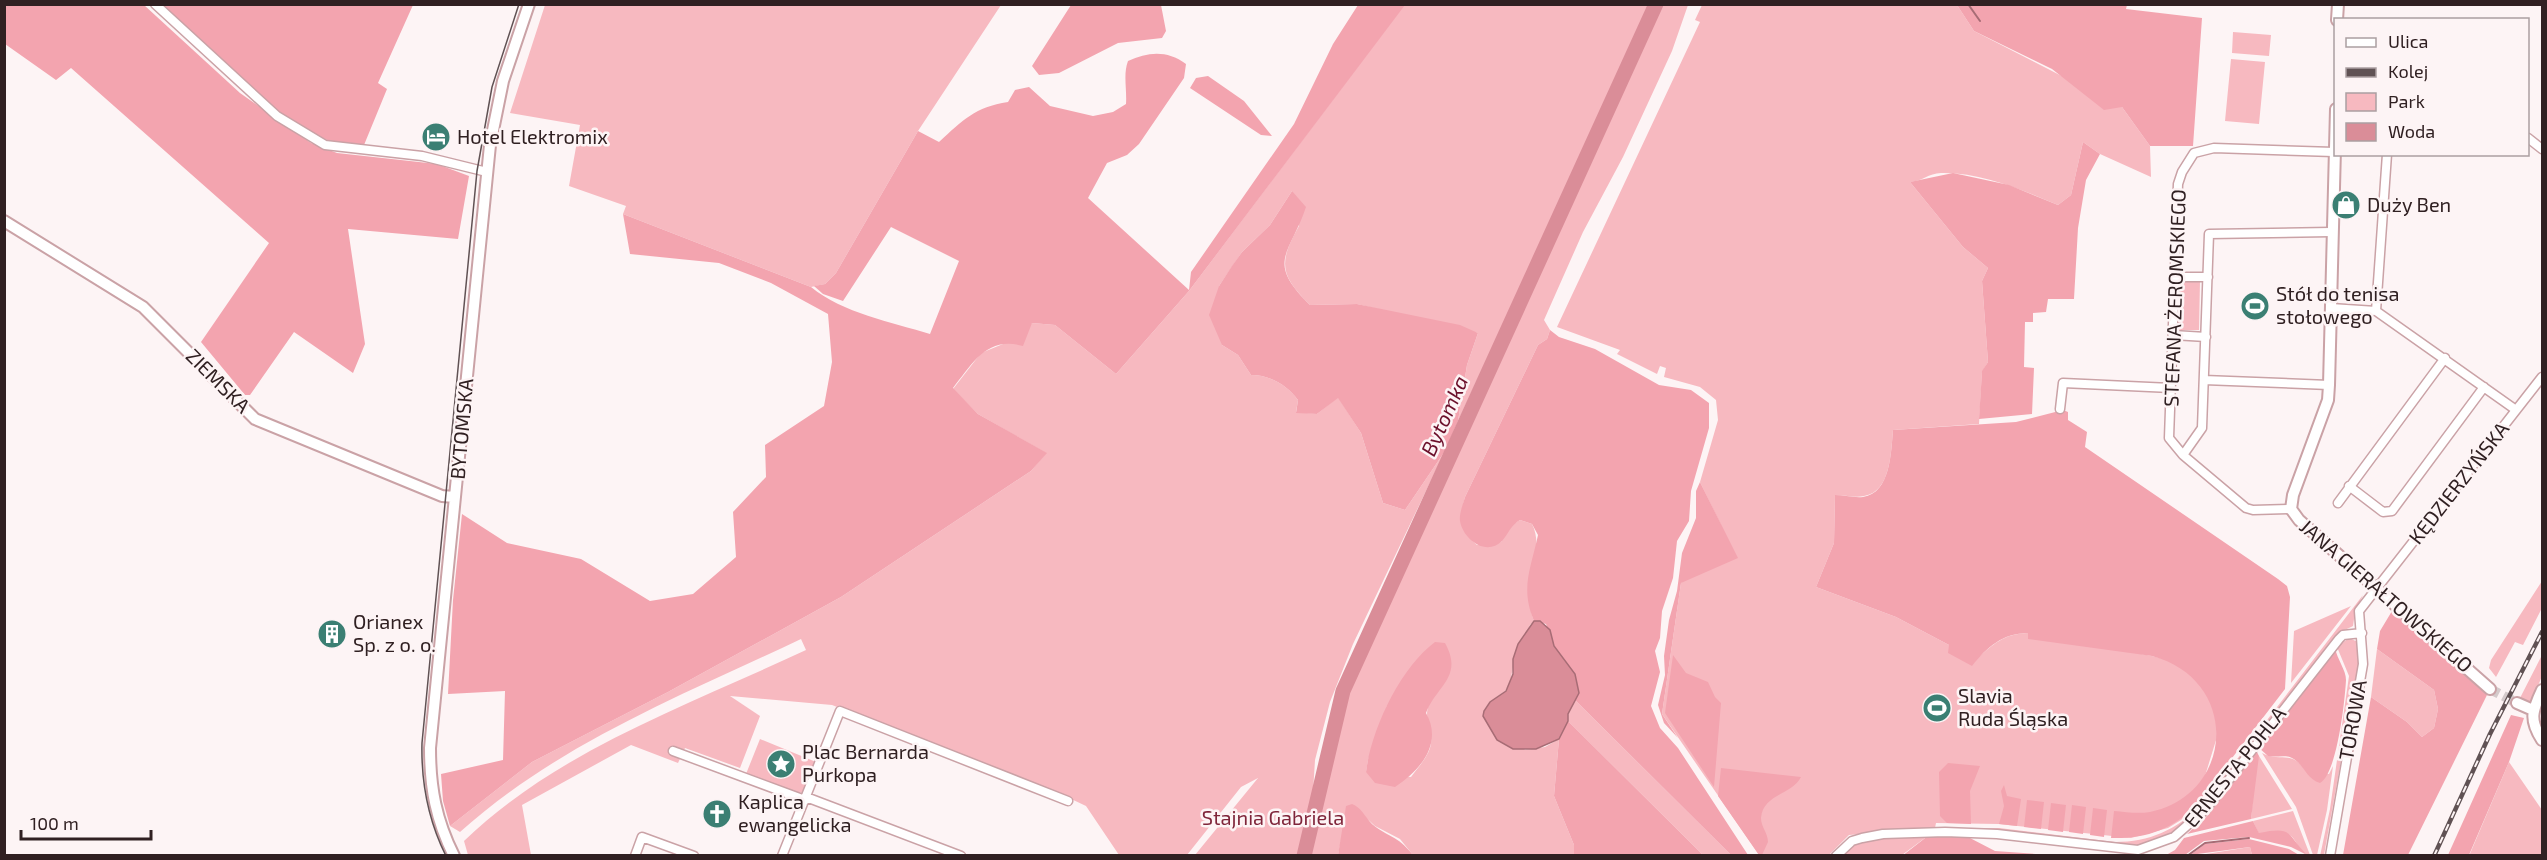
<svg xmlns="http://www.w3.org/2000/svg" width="2547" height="860" viewBox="0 0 2547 860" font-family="'Exo 2',sans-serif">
  <rect width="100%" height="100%" fill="#fdf4f5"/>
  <path fill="#f7b9c0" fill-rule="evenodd" d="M545 5H1001L918 131 836 273 825 284 811 287 623 214 626 206 569 186 580 125 510 113Z
    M1404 5H1651L1458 421 1467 365 1478 333 1357 304 1310 305C1280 275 1278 263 1299 226L1292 191 1270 225 1242 252 1219 286 1222 345 1238 355 1251 375C1270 375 1287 385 1298 400L1296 412 1317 414 1338 397 1361 433 1383 503 1405 510 1445 451 1353 644 1330 702 1315 760 1312 808 1301 855H1195L1258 778 1241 787 1187 855H1119L1086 806 1067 797 832 705 730 696 760 716 740 768 685 748 678 763 631 745 522 805 531 855H468L464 841C558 750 689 705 806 650L801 639C683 695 559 743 460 832L450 826 532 762 668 692 841 597 1031 471 1046 453 978 414 953 389 981 353 1008 342 1032 323 1055 325 1116 374 1189 291Z
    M1660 5H1688L1672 51 1623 157 1583 232 1544 320 1550 330 1547 339 1538 345 1465 497C1459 521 1458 528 1477 545L1501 542 1510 526 1520 520 1532 524C1546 550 1521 591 1534 621L1530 625 1513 667 1510 683 1505 691 1490 702 1484 710 1525 750 1545 747 1559 739 1554 796 1574 845V855H1413L1400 839 1375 826 1363 815 1342 819 1344 826 1338 855 1307 856 1340 704ZM1429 704C1424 717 1430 725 1431 738 1433 752 1419 766 1411 777L1366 772 1368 760 1387 706Z
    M1702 5H1957L1974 31 2122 107 2150 146 2151 177 2100 154 2083 142 2071 195 2058 205C2022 190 1981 172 1941 173 1929 173 1921 182 1910 182L1963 247 1988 268 1982 281 1988 362 1982 372 1979 424 1893 430C1891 451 1891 492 1864 496 1855 498 1844 495 1835 495L1834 543 1816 587 1896 617 1949 645 1980 656C1995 642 2008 633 2028 633L2152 656 2172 661 2193 676 2208 694 2216 718 2217 737 2196 805 2181 820 2168 828 2131 838 1999 824 1936 823 1935 828 1849 835 1829 855H1759L1662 714 1681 583 1721 525 1700 482 1718 420 1716 400 1700 387 1664 377 1666 368 1660 366 1657 374 1617 354 1620 350 1557 327 1700 22 1695 20Z
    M2233 32 2271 35 2269 56 2232 53Z
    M2231 59 2265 62 2259 124 2225 121Z
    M2179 281H2200L2199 330H2177Z
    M2542 581V608L2523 645 2515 642 2496 677 2489 668 2491 660Z
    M2363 595 2355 612 2353 626 2339 633 2332 640 2204 808 2168 837 2136 846 1998 830 1945 828H1999L2115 842C2150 842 2175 830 2201 806Z
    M2351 606 2291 683 2294 631Z
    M2349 638 2358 642 2360 655 2324 855 2320 856 2330 809 2349 676 2337 647Z
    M2377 649 2434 690 2438 709 2434 728 2422 737 2407 722 2371 697Z
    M2542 655V676L2531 703 2520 698Z
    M1575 700 1731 855H1703L1568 721V714Z
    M760 739 816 762 804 792 797 793 746 774Z
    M2262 753C2280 763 2291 749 2305 770L2329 774 2333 766 2327 810 2317 855H2313L2296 807Z
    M2259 756 2292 809 2251 819 2256 763Z
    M2509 762 2542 810V855L2469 856Z
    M2293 811 2310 855C2290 851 2304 823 2259 834L2253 821Z
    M1929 835 1902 855 1840 856C1864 833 1898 836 1929 835Z
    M2250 847 2252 855 2203 856 2206 854Z"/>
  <path fill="#f3a4af" d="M4 5H144L240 93 311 143 337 153 437 164 469 176 458 239 348 229 365 344 353 373 294 332 250 395H245L201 342 269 243 71 68 56 80 5 44Z
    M160 5H413L378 83 387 89 364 145C355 145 345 146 336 143 279 127 204 45 160 5Z
    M1071 5H1161L1166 31 1162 38 1118 43 1059 73 1039 75 1032 66Z
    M1358 5H1405L1189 291 1116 374 1055 325 1032 323 1023 346C987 336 973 363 953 388L978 414 1047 453 1031 471 841 597 668 692 532 762 450 826 443 801 441 774 503 760 505 691 448 694 453 600 462 514 507 543 581 559 650 601 693 594 736 557 733 512 766 477 765 445 824 406 832 362 828 314 771 283 719 263 630 254 623 214 811 287C843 313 891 322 930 334L959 261 891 227 843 301 823 294 814 286 825 284 836 273 918 131 939 142C963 120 975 107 1008 102L1015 90 1029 87 1050 106 1093 116 1113 112 1126 104C1127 89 1123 74 1128 61 1148 52 1167 50 1186 64L1184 78 1139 144 1127 155 1107 163 1088 198 1189 290 1191 272 1294 124 1333 44Z
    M1957 5H2127L2126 9 2202 18 2193 146H2150L2122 107 2104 110 2052 69 1974 31Z
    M1208 76 1244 101 1272 136 1261 135 1190 88 1196 78Z
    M2083 142 2100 154 2086 180 2078 228 2074 299H2048L2046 312 2033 313V322H2025L2024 367 2034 368 2032 414 1979 419 1982 371 1988 362 1982 281 1988 268 1963 247 1910 182 1953 173 2009 185 2058 205 2071 195Z
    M1292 191 1306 207C1290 255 1265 261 1310 305L1357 304 1460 325 1478 333 1467 365 1458 421 1445 451 1405 510 1383 503 1361 433 1338 398 1317 414 1296 413 1298 400C1287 385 1270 375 1251 375L1238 355 1222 345 1209 315 1219 286 1232 266 1242 252 1270 225Z
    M1550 330 1559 337 1595 349 1659 385 1691 390 1709 403V428L1691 491 1689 521 1677 541 1673 578 1662 611 1660 638 1655 651 1660 672 1651 706 1660 728 1678 748 1748 855H1731L1575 700 1579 693 1575 674 1554 646 1546 624 1534 621C1520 588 1531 568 1538 535L1532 524 1520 520C1510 526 1509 533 1502 541 1486 557 1463 539 1460 521 1459 514 1463 504 1465 497L1538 345 1547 339Z
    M2063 410 2068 412V420L2087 432 2085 447 2278 579 2287 586 2290 597 2285 689 2196 805C2172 830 2145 839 2111 838L2114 811C2126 812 2138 814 2150 812 2235 794 2241 680 2152 656L2028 639V633C2003 633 1987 647 1972 666L1948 653 1949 645 1896 617 1816 587 1834 543 1835 495C1843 495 1854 498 1863 497 1891 493 1891 451 1893 430L2016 422Z
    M1700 482 1738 558 1681 583 1662 714 1678 738 1664 723 1658 705 1665 675 1664 656 1669 620 1677 591 1682 553 1696 518V491Z
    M2392 611 2487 695 2408 855H2343L2371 697 2407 722 2422 737 2434 728 2438 709 2434 690 2377 649 2380 631Z
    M1435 642 1445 643C1464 677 1436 686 1426 713 1443 743 1421 770 1395 787L1375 783 1366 772C1371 730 1400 668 1435 642Z
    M2335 648C2337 659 2346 670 2346 680 2345 700 2337 774 2320 783 2306 779 2304 764 2292 758 2284 754 2276 758 2268 756L2258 747Z
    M1673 655 1686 673 1708 682 1715 697 1721 703 1714 787 1665 713Z
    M2511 715 2524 718 2509 762 2469 855H2448Z
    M1568 721 1703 855H1574V845L1554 796 1559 739Z
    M2256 750 2259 756 2251 819 2187 834 2209 814Z
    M1948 763 1980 766 1970 791 1971 824 1947 823 1940 816 1939 772Z
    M1721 768 1801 777C1792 795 1763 794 1761 818 1761 827 1768 833 1768 842L1762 855H1759L1718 796Z
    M2004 785 2007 796 2021 799 2017 826 1999 824 2004 806 2001 791Z
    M2027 800 2044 802 2041 829 2024 827Z
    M2051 803 2066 805 2063 832 2048 830Z
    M1352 804C1361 807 1365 817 1372 824 1389 838 1396 834 1413 855H1338L1346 806Z
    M2072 805 2086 807 2083 834 2069 832Z
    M2093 808 2107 810 2104 837 2090 835Z
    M2253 821 2259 833C2294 826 2286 834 2307 855L2291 847 2249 837 2204 841 2185 855H2166L2175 850 2184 838Z
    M1929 835 1968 837 1995 851 2050 855 1902 856Z
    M2249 839 2289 849 2299 855H2252L2250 847 2190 855 2205 844Z"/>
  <path fill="#da8d98" stroke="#a76c75" stroke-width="1.5" d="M1534 621H1540L1550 630 1554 646 1575 674 1579 693 1568 714V721L1559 739 1536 749H1513L1497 740 1483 716 1484 711 1490 702 1506 691 1513 674V659L1518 644Z"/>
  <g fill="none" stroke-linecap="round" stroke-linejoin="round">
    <path stroke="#a76c75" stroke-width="2" d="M1968 4 1980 21
      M2187 856 2205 843 2249 838"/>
    <path stroke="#da8d98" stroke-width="15" d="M1304 856 1343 691 1656 4"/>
    <path stroke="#d4cacb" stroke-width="10" stroke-dasharray="10 5" stroke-linecap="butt" d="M2490 689 2517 703"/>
    <g stroke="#caa2a6" stroke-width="11">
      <path id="minor" d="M155 4 277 116 325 145 422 156 487 172
        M2528 138 2542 149
        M2175 277H2208
        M2331 308 2376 311 2516 410
        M2376 311 2387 154
        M2173 335 2206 337
        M2204 380 2329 385
        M2060 409 2063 383 2171 388
        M2183 455 2202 428 2209 234 2331 232
        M2349 486 2383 512 2392 511 2484 387
        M2338 503 2445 358
        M2291 509 2253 510 2246 508 2183 455 2169 438 2178 184 2182 172 2194 153 2214 148 2334 152
        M673 751 805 800
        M806 797 961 856
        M635 856 642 837 694 856
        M782 856 840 711 1068 801
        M1836 856 1852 841 1862 838 1883 834 1945 832 1997 834 2138 850 2174 837 2206 809 2339 639 2343 635 2362 633
        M2330 856 2363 664 2359 611 2542 377"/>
    </g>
    <g stroke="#caa2a6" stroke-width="14">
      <path id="tertiary" d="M2337 20 2338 4
        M2336 109 2329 385 2328 400 2293 495 2291 509 2299 520 2490 689
        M4 221 143 307 255 419 442 496 455 497
        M2542 690C2532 711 2529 720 2542 740
        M2517 703 2533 710
        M454 856C436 820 430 788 430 748L490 145 503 81 529 4"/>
    </g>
    <use href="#minor" stroke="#fff" stroke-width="8"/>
    <use href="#tertiary" stroke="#fff" stroke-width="10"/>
    <path stroke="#605254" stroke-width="1.5" d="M446 856C428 820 421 783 422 743L477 171 492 87 519 4"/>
    <g stroke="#605254" stroke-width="4.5">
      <path id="rail" d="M2434 856 2490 734 2542 632"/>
    </g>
    <use href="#rail" stroke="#fdf4f5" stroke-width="2" stroke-dasharray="7" stroke-linecap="butt"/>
  </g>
  <defs>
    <g id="hotel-disc" transform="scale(1.5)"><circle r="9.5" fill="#3b7f73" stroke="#fdf4f5"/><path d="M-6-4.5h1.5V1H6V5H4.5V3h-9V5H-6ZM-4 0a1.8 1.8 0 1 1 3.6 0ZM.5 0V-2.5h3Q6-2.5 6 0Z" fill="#fff"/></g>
    <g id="shop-disc" transform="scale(1.5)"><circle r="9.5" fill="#3b7f73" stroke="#fdf4f5"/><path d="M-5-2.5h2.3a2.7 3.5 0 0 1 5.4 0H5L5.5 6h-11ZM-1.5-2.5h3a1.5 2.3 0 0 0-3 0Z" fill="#fff"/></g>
    <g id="stadium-disc" transform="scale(1.5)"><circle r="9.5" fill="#3b7f73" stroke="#fdf4f5"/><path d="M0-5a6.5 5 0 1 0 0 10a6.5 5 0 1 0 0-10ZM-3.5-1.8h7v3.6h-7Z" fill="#fff"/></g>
    <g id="building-disc" transform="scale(1.5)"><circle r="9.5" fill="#3b7f73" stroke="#fdf4f5"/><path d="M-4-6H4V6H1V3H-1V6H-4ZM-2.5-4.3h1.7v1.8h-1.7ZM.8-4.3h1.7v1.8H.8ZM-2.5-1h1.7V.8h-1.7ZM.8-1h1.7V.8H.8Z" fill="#fff"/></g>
    <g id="sight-disc" transform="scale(1.5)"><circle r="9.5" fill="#3b7f73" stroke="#fdf4f5"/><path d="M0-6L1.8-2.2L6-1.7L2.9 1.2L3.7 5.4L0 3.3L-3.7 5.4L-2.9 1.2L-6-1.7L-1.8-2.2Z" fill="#fff"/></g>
    <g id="church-disc" transform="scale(1.5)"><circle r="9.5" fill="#3b7f73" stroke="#fdf4f5"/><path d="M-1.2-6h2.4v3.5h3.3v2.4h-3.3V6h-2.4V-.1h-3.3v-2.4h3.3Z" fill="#fff"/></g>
  </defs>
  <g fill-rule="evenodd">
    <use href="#hotel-disc" x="436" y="137"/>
    <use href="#shop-disc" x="2346" y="205"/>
    <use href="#stadium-disc" x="2255" y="306"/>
    <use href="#building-disc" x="332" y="634"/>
    <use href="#stadium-disc" x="1937" y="708"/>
    <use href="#sight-disc" x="781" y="764"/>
    <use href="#church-disc" x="717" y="814"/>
  </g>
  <g text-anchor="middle" stroke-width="5" stroke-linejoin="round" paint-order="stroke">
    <g font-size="20" fill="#302022" stroke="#fdf4f5" text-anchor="start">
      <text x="457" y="144">Hotel Elektromix</text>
      <text x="2367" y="212">Duży Ben</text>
      <text x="2276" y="301">Stół do tenisa<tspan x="2276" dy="23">stołowego</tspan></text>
      <text x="353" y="629">Orianex<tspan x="353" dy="23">Sp. z o. o.</tspan></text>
      <text x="1958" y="703">Slavia<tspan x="1958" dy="23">Ruda Śląska</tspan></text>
      <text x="802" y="759">Plac Bernarda<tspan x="802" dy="23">Purkopa</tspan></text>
      <text x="738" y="809">Kaplica<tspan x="738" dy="23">ewangelicka</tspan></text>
    </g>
    <g font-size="20" fill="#302022" stroke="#fdf4f5">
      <text transform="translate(2175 298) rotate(-88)" y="7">STEFANA ŻEROMSKIEGO</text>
      <text transform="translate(218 381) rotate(45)" y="7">ZIEMSKA</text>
      <text transform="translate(462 429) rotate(-85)" y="7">BYTOMSKA</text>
      <text transform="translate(2459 483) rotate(-52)" y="7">KĘDZIERZYŃSKA</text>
      <text transform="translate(2386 596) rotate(41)" y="7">JANA GIERAŁTOWSKIEGO</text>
      <text transform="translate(2353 720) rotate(-80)" y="7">TOROWA</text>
      <text transform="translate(2235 767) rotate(-51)" y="7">ERNESTA POHLA</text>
    </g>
    <g font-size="20" fill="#7f253a" stroke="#fdf4f5">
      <text x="1273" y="825">Stajnia Gabriela</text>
    </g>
    <g font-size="21" font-style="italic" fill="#6c102b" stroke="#fdf4f5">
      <text transform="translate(1445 416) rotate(-66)" y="7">Bytomka</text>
    </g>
  </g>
  <rect width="2547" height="860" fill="none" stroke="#302022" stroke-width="12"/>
  <rect x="2334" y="18" width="195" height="138" fill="#fdf4f5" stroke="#ab9fa1" stroke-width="1.5"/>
  <rect x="2346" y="38" width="30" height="9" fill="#ffffff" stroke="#ab9fa1" stroke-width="1.5"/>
  <text x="2388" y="48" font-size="18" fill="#302022">Ulica</text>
  <rect x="2346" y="68" width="30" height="9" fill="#605254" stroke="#ab9fa1" stroke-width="1.5"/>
  <text x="2388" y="78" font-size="18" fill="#302022">Kolej</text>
  <rect x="2346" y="93" width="30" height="18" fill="#f7b9c0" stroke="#ab9fa1" stroke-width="1.5"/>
  <text x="2388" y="108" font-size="18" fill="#302022">Park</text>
  <rect x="2346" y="123" width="30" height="18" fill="#da8d98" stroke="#ab9fa1" stroke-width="1.5"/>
  <text x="2388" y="138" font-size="18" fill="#302022">Woda</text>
  <path d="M21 830v9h130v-9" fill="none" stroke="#302022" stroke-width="3"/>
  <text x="30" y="830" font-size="18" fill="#302022" stroke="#fdf4f5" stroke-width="4.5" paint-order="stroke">100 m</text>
</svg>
